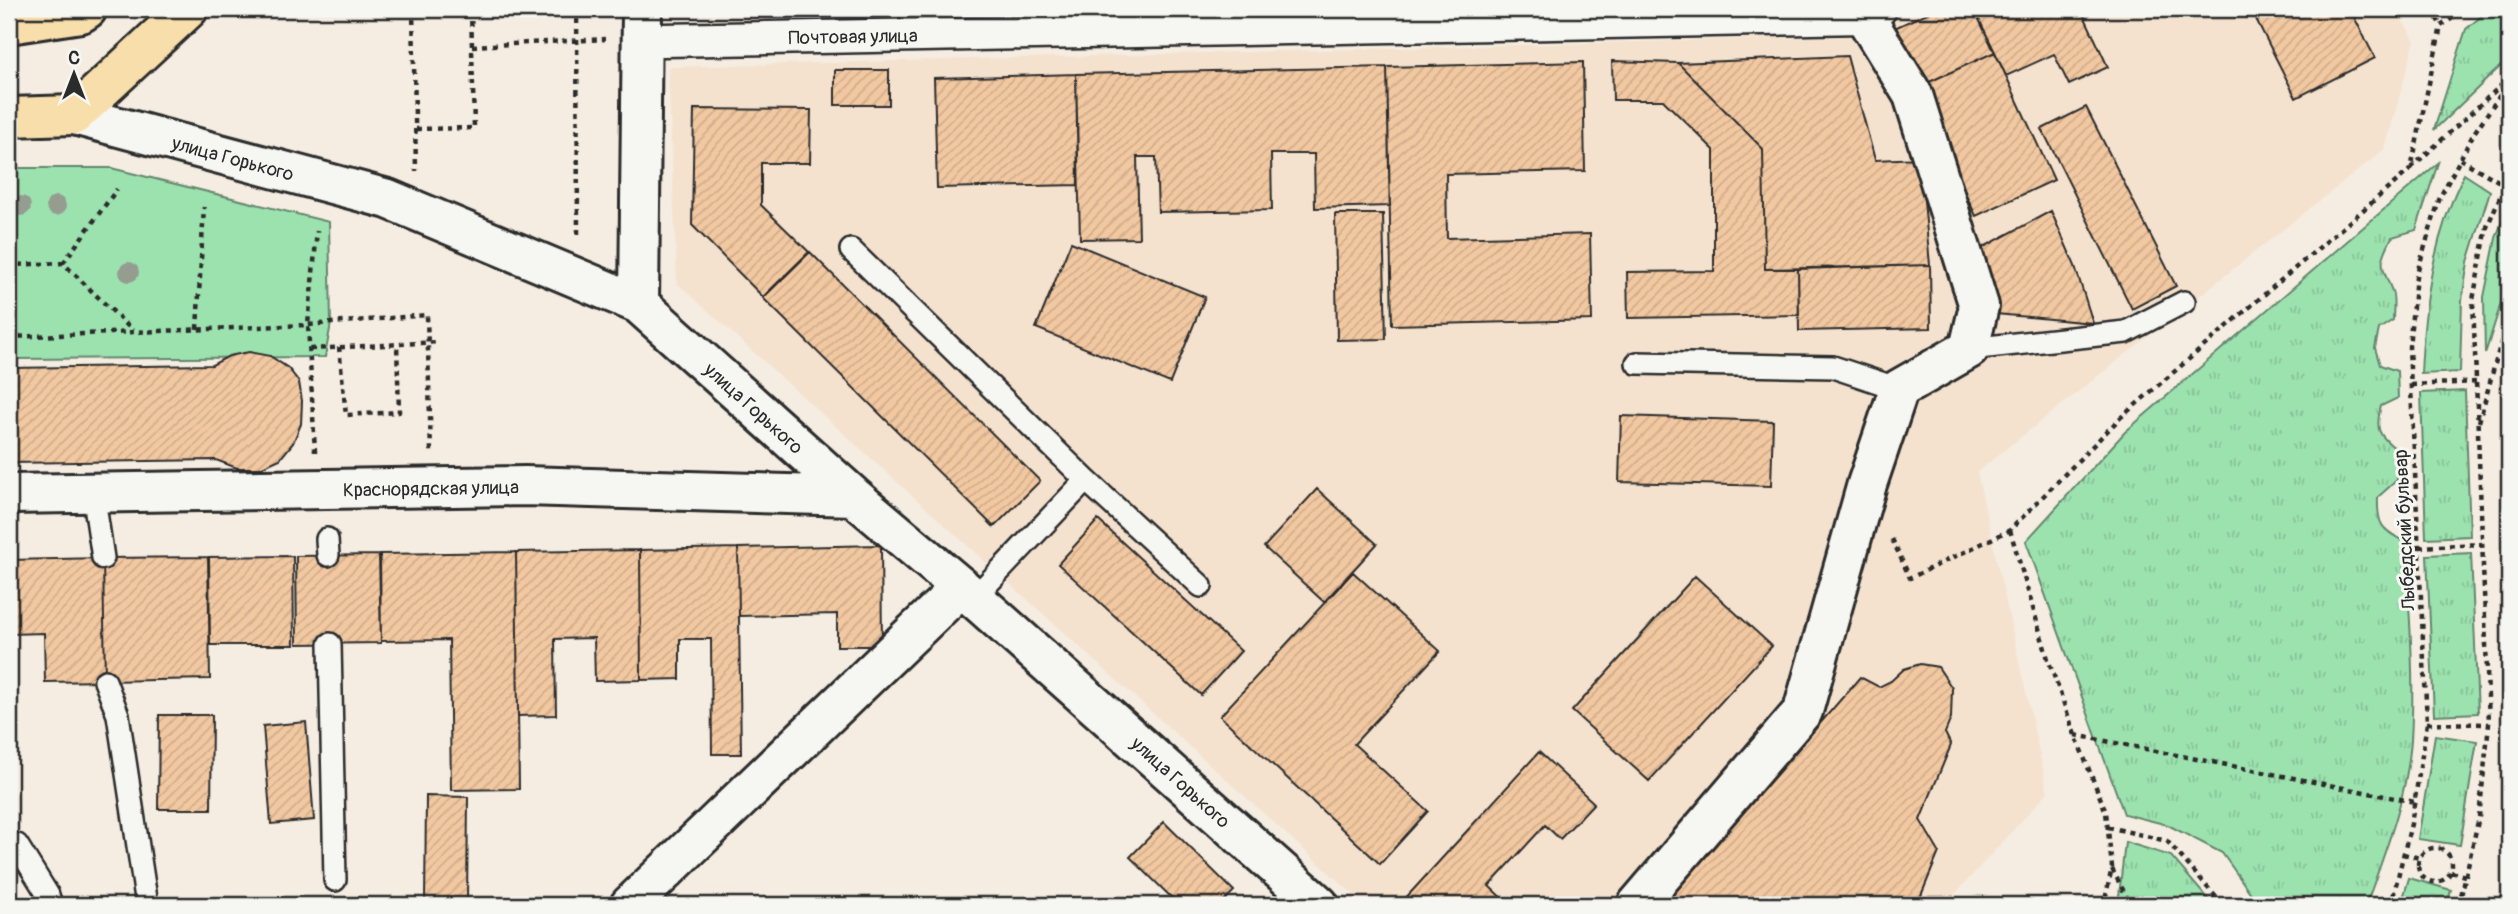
<svg xmlns="http://www.w3.org/2000/svg" width="2518" height="914" viewBox="0 0 2518 914" font-family="Pangolin,sans-serif">
  <defs>
    <pattern id="grass-tufts" width="24" height="20" patternUnits="userSpaceOnUse" patternTransform="scale(1.75)"><rect width="24" height="20" fill="#9ce2af"/><path d="M3 7l-1-3M5 7V3M7 7l1-3M15 17l-1-3M17 17v-4M19 17l1-3" fill="none" stroke="#87c297"/></pattern>
    <pattern id="building-hatch" width="6" height="6" patternUnits="userSpaceOnUse" patternTransform="scale(1.75)"><rect width="6" height="6" fill="#f2c8a1"/><path d="M-1 1l2-2M0 6l6-6M5 7l2-2" fill="none" stroke="#d0ac8b"/></pattern>
  </defs>
  <rect width="100%" height="100%" fill="#f5ede2"/>
  <filter id="ink" filterUnits="userSpaceOnUse"><feTurbulence type="fractalNoise" baseFrequency=".0143" numOctaves="2"/><feDisplacementMap in="SourceGraphic" scale="14" xChannelSelector="R" yChannelSelector="G"/><feConvolveMatrix kernelMatrix="1 2 1 2 8 2 1 2 1" color-interpolation-filters="sRGB"/></filter>
  <g filter="url(#ink)">
    <path fill="#f4e2ce" d="M1914 9H2395L2415 40 2385 149 1977 472 2048 792 1945 905H1365L677 283 668 67 1858 36Z"/>
    <path fill="url(#grass-tufts)" stroke="#64866d" stroke-width="2" d="M2490 9H2509V58L2434 130 2466 29Z
      M2438 163 2416 230 2392 237C2378 265 2381 264 2392 291 2395 299 2393 311 2393 320L2379 329 2375 348 2380 365 2397 371 2398 398 2381 406C2375 429 2378 435 2396 449L2397 480 2378 497C2377 525 2381 529 2405 542 2409 608 2415 675 2411 740 2407 798 2385 852 2366 905H2259L2222 853 2168 825 2124 814 2026 541 2125 432Z
      M2464 174 2490 191 2468 262 2462 300 2460 372 2421 374C2424 305 2433 236 2464 174Z
      M2465 391 2470 536 2426 538 2421 393Z
      M2471 553 2478 713 2434 715 2427 555Z
      M2435 735 2477 741 2460 845 2418 839Z
      M2125 842 2171 856 2213 905H2118Z
      M2409 878 2451 890 2447 905H2401Z"/>
    <path fill="#9ce2af" stroke="#64866d" stroke-width="2" d="M9 168H111L329 222 331 323 325 357 9 359Z
      M2509 202V278L2485 354 2484 297 2496 238Z"/>
    <path fill="url(#building-hatch)" stroke="#2b2b2b" stroke-width="2" d="M1936 9H1974L1995 52 1916 88 1890 30Z
      M1974 9H2081L2108 67 2069 85 2054 54 2006 76Z
      M2251 9H2350L2375 58 2296 98Z
      M1995 52 2054 180 1976 216 1916 88Z
      M1847 56 1875 160 1920 158 1930 265 1765 269 1763 149 1678 63Z
      M1612 61 1678 63 1763 149 1765 269H1798L1799 315 1628 318 1627 272 1714 271V150L1663 100H1613Z
      M1583 62 1585 171 1446 174 1447 238 1590 234 1592 320 1392 325 1387 67Z
      M1387 67 1390 206 1315 208 1314 154H1271L1272 210 1158 212 1156 157H1137L1139 238 1080 239 1076 74Z
      M835 70H889V105H835Z
      M1076 74 1078 185 937 188 934 78Z
      M2086 107 2176 286 2132 309 2042 129Z
      M694 109 811 110 810 163H761V205L809 252 763 297 692 225Z
      M2051 211 2075 266 2093 323 1996 314 1980 249Z
      M1335 214H1383L1386 339 1337 340Z
      M1071 242 1205 297 1170 383 1036 328Z
      M810 252 1040 481 994 527 763 298Z
      M1930 265 1931 328 1799 331 1798 269Z
      M249 352 270 356 288 368 299 382 302 401 301 424 293 443 280 459 260 468H237L216 460 9 463V368L212 365 229 356Z
      M1621 416 1773 421 1771 486 1619 482Z
      M1317 489 1377 544 1324 602 1264 547Z
      M1098 520 1241 651 1201 695 1058 564Z
      M881 545 882 646H837V614L739 616 738 548Z
      M738 548 741 754H712L711 639H680V679L641 680 640 550Z
      M640 550 641 680 595 681 594 638 555 639 556 715 518 716 516 552Z
      M516 552 519 789 451 790 449 640 381 641 380 554Z
      M379 555 381 643 297 644 296 556Z
      M293 556 294 645H210L209 557Z
      M208 557 210 679 105 681 103 558Z
      M103 558 105 681 45 682 44 633 9 634V560Z
      M1353 572 1440 651 1354 744 1428 811 1380 864 1220 716Z
      M1695 576 1772 646 1649 781 1572 711Z
      M1920 664 1938 667 1952 688 1951 718 1945 733 1951 745 1920 820 1939 852 1920 898 1894 901 1890 905H1664L1860 677 1879 687 1891 681 1904 669Z
      M159 715H212L211 809H158Z
      M306 722 314 820 271 824 263 726Z
      M1539 752 1594 803 1560 839 1545 825 1489 886 1509 905H1408L1403 901Z
      M426 796 468 797 467 905H425Z
      M1164 822 1234 891 1220 905H1179L1130 857Z"/>
    <g fill="none" stroke-linecap="round" stroke-linejoin="round">
      <g stroke="#2b2b2b" stroke-width="26">
        <path id="service" d="M851 250 1086 480 974 598
          M1969 349 2126 332 2184 302
          M1637 363 1833 367 1899 389
          M1086 480 1201 586
          M93 492 103 558
          M327 539 328 555
          M330 644 335 880
          M105 681 118 715 147 905
          M9 845H17L48 895 51 905"/>
      </g>
      <g stroke="#2b2b2b" stroke-width="37">
        <path id="pedestrian" d="M663 40 1865 17 1880 9"/>
      </g>
      <g stroke="#2b2b2b" stroke-width="44">
        <path id="minor" d="M630 905 961 587
          M1637 905 1803 711 1867 484 1899 389 1969 349 1979 306 1913 95 1865 17"/>
      </g>
      <g stroke="#2b2b2b" stroke-width="44">
        <path id="tertiary" d="M74 115 388 199 639 304 853 496 974 598 1319 905
          M639 304 642 9
          M9 494 525 486 853 496"/>
      </g>
      <g stroke="#2b2b2b" stroke-width="44">
        <path id="primary" d="M9 24 81 13 87 9
          M9 117 74 115 188 9"/>
      </g>
      <path stroke="#2b2b2b" stroke-width="4.5" stroke-dasharray="5 5" stroke-linecap="butt" d="M413 9 416 171
        M577 9 578 237
        M2432 9 2441 26
        M472 46 605 39
        M416 129 474 128 471 9
        M2460 159 2505 185 2509 173
        M2411 168 2509 78
        M63 263 117 189
        M9 265 63 263 133 331
        M197 329 204 207
        M9 337 308 325 427 315 431 452
        M339 347 346 415 399 412 397 344
        M310 349 438 342
        M2411 385 2476 382
        M2479 422 2509 313
        M315 452 308 325 317 231
        M2010 530 2048 659 2075 735 2106 812 2112 867 2104 905
        M1892 539 1910 578 2010 530 2119 419 2411 169 2441 26 2466 9
        M2419 547 2482 544
        M2427 723 2489 724
        M2075 735 2415 802
        M2108 827 2167 841 2223 905
        M2418 865a17 17 0 1 1 34 0a17 17 0 1 1-34 0Z
        M2403 854 2420 858
        M2112 869 2131 905
        M2451 872 2465 876
        M2391 905 2411 824 2427 723 2409 347 2416 276 2440 197 2474 133 2509 82
        M2459 905 2479 817 2489 724 2473 300 2487 227 2505 185"/>
      <use href="#service" stroke="#f6f6f2" stroke-width="21"/>
      <use href="#pedestrian" stroke="#f6f6f2" stroke-width="32"/>
      <use href="#minor" stroke="#f6f6f2" stroke-width="38"/>
      <use href="#tertiary" stroke="#f6f6f2" stroke-width="38"/>
      <use href="#primary" stroke="#f8deab" stroke-width="38"/>
    </g>
    <g fill="#959c90">
      <circle cx="21" cy="206" r="10"/>
      <circle cx="56" cy="206" r="10"/>
      <circle cx="129" cy="272" r="10"/>
    </g>
  </g>
  <g text-anchor="middle" stroke-width="6" stroke-linejoin="round" paint-order="stroke">
    <g font-size="19" fill="#2b2b2b" stroke="#f6f6f2">
      <text transform="translate(853 36) rotate(-1)" y="7">Почтовая улица</text>
      <text transform="translate(233 158) rotate(15)" y="7">улица Горького</text>
      <text transform="translate(754 408) rotate(42)" y="7">улица Горького</text>
      <text transform="translate(431 488) rotate(-1)" y="7">Краснорядская улица</text>
      <text transform="translate(2404 530) rotate(-93)" y="7">Лыбедский бульвар</text>
      <text transform="translate(1181 782) rotate(42)" y="7">улица Горького</text>
    </g>
  </g>
  <rect width="2518" height="914" fill="none" stroke="#f6f6f2" stroke-width="35"/>
  <rect x="18" y="18" width="2483" height="879" fill="none" stroke="#2b2b2b" stroke-width="2.5" filter="url(#ink)"/>
  <g transform="translate(74 74)" stroke="#f6f6f2" stroke-width="5" paint-order="stroke">
  <path d="M0-5L12 26L0 18L-12 26Z" fill="#2b2b2b"/>
  <text y="-10" font-size="19" font-weight="bold" text-anchor="middle" fill="#2b2b2b">С</text>
  </g>
</svg>
